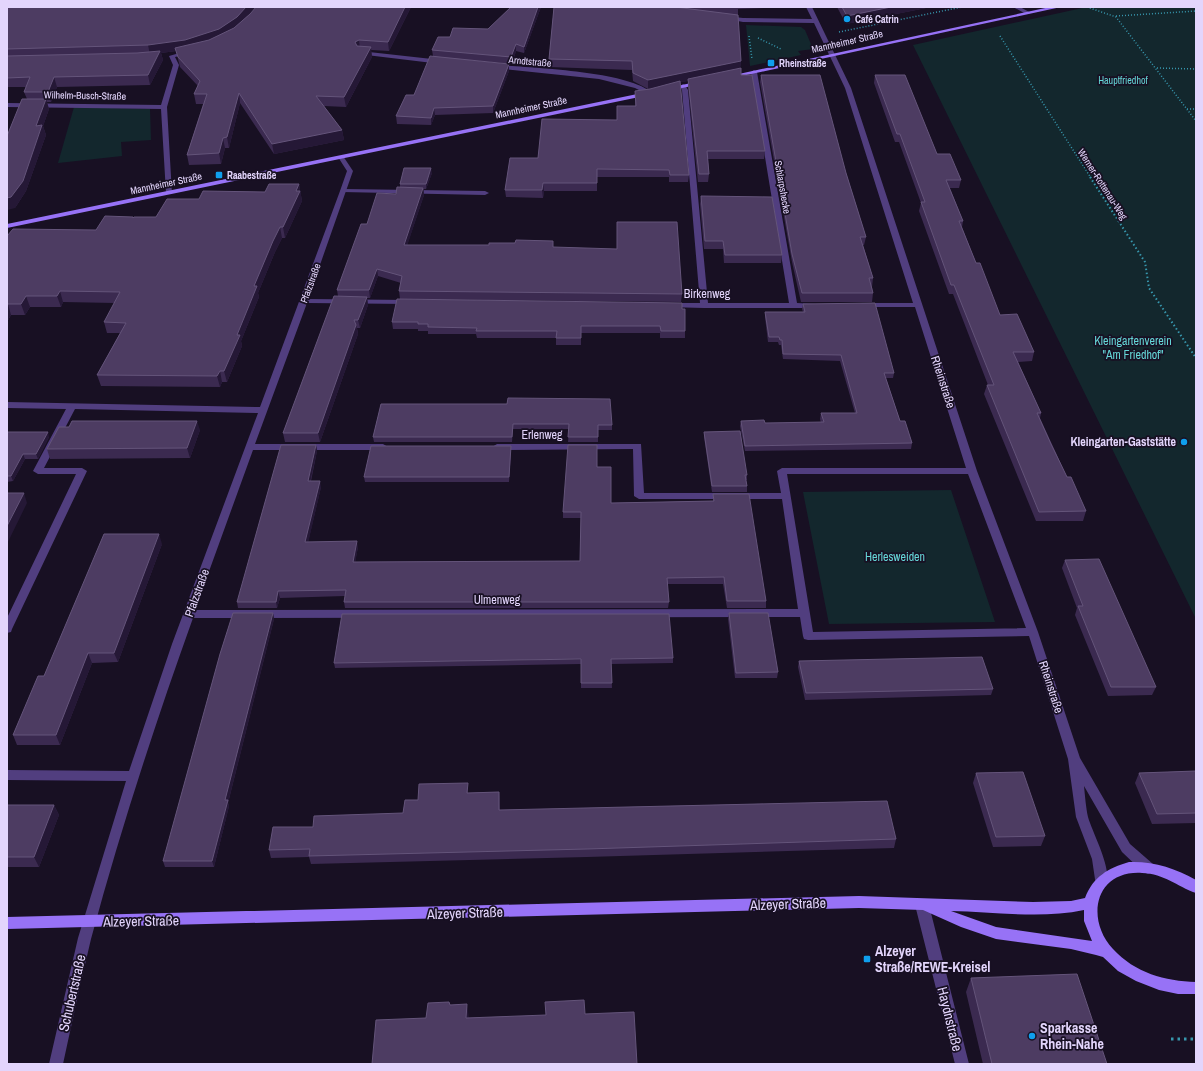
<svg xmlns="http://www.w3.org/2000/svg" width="1203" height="1071" viewBox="0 0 1203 1071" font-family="'Archivo Narrow',sans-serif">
  <rect width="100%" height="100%" fill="#181023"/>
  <path fill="#13272d" d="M1087 7H1196V619L913 45Z
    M746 25 801 27 805 30 813 49 798 51 801 55 750 66Z
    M74 107 150 109 151 140 121 142 122 156 58 163Z
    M951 490 995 622 829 624 803 492Z"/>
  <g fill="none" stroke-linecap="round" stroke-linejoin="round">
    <path stroke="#3797ae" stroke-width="1.5" stroke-dasharray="1 2" stroke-linecap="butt" d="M1087 7 1116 17 1196 121
      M1116 16 1196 11
      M839 32 962 7
      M749 36 752 59
      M1000 36 1091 178
      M758 38 781 49
      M1157 68 1196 69
      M1187 109H1196"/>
    <path stroke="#3797ae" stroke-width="2" stroke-dasharray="1.5 2.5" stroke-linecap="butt" d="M1090 177 1145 262 1149 288 1196 358"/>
    <path stroke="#3797ae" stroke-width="3" stroke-dasharray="2.5 4" stroke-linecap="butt" d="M1171 1039H1196"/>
    <path fill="#513e7f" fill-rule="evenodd" d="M344 189 485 191 489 193 485 195 342 192 340 191Z"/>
    <path fill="#513e7f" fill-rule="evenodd" d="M806 7H812L851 88 977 471 1038 632 1080 758 1130 844 1153 864 1154 868 1153 872 1148 874 1143 872 1122 852 1084 786C1085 796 1086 808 1088 817 1093 834 1113 870 1106 886L1101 888 1096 886 1092 859 1076 817 1068 759 1029 636 808 640 804 639 803 636 800 617 193 618C155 724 120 831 91 939 81 981 72 1022 63 1064H49L78 938 126 781 7 780V770L129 771 172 644 258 413 75 409 44 468H82L87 471 12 629 11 632 7 633V618L76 474H38L33 471 66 409 7 408V402L260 407 340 191 347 171 338 157 343 156 353 171 308 299 410 300 414 302 410 304 307 303 255 444H383L388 447 383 450H253L195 610 798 609 782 499H639L634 496 633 449 497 450 492 447 497 444H641L644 493H781L777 471 782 468H966L915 307H862L858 305 862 303H913L845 88 814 23 743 22 722 18 725 16 743 18 812 19ZM787 474H968L1026 628 813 632Z
      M1013 7H1020L1031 13 1026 14Z
      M190 50 193 52 192 53 175 57 179 65 167 107 172 194 166 193 161 109 7 107V103L161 105 173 65 169 56Z
      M360 51 441 60 444 62 441 64 358 54 357 53Z
      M497 65C531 68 628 71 652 93L647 94 635 88 599 79 495 68V66Z
      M754 70 757 72 797 303 816 304 820 306 816 308H704L667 307 666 305 670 303H700L682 90 680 86 683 84 685 85 688 90 708 303H789L751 72Z
      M922 899 927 901 929 905 969 1064H955L915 905 917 901Z"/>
    <path fill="#9772f6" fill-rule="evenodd" d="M1050 7H1061L728 79 725 77Z
      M700 81 702 82V84L667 91 664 89Z
      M647 92 649 93V95L7 228V224Z
      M1129 862C1153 861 1175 868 1196 880V893C1176 886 1165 874 1142 873 1095 870 1085 919 1113 949 1135 973 1165 981 1196 982V994H1178L1159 990 1136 981 1118 971 1103 957 1096 955 1071 949 996 939 961 927 923 910 859 908 7 929V917L859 896 1033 902 1071 901 1085 898C1093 877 1108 868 1129 862ZM1084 910V921L1092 941 996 927 951 911C995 912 1042 919 1084 910Z"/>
  </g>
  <path fill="#3b2a50" d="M7 7H255L247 16 411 7 389 51 371 50 372 57 346 107 324 106 342 130 344 140 274 154 240 103 229 148H225L221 164 189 165 187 155 203 104H196L194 94 198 86 180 67 176 51 161 53 163 60 150 85 57 87 51 102H47L49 109 43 126 46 135 26 191 15 208 27 99 24 92 26 87H7Z
    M541 7 524 53 516 51 512 64 469 60 509 71 493 113 435 115 431 125 397 124 396 116 414 95 433 56 432 50 450 37 488 29Z
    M554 7H787L738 9V14L741 61 740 68 741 75 765 151 764 159H708L709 174 708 182H698L688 87V81L680 82 689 175 688 182H669V177H597V191H544L543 198 506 197 505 190 538 158 617 120 635 106V91L650 89 659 87 648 89 633 81 632 70 549 67V59Z
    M837 7H931L846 24Z
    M761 75 846 173 866 237 864 245H863L873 278 872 287 873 293 872 302H801L792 262 760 82Z
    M875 75 937 154 961 180 959 188H950L963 221 962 227 976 263 1000 315 1034 352 1032 361 1018 362 1041 413 1040 418 1067 477 1086 511 1083 521H1036L984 394 987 385H988L953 294H949L919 211 921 203 899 142H895L874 83Z
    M432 173 426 189H424V195L407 245 553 247 682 294 681 302 400 299 399 291 401 283 378 276 370 298H367L368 305 360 328H357L358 334 320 442H285L283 433 338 296 337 290 367 224 396 194 400 187V184Z
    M299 184 302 201 285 238H282L275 252 258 293 259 297 241 341 242 346 227 382H222L220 387 101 386 97 375 120 333H107L104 322 115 303 63 302 61 307H30L25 315H11L7 322V236L96 230 156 217 199 199 265 192Z
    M701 196 782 255 781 263H724L723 249H704L700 204Z
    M803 304 894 373 893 378H886L900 421 912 443 911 449 745 451 740 426 741 421 765 423H821L820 419 821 413H855L840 361 783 359 781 345H779L778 342H768L765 317V312H803L802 309Z
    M682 309 685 331V338H660V333H581V345H556V338H477L476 334H428V331H418V329H393L392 322Z
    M381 404 612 425V430H598V442H568L569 429H513L512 442H374L373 437Z
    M200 430 190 458 50 459 47 449Z
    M7 432 49 437 38 459H25L13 481 7 482Z
    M704 432 747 475V480H746L747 486V492H712L704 437Z
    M316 445 317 451 311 481 321 487 308 542 358 547 355 562 580 561 581 518H563V512L597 467 611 503 713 501V494L766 601V608H727L723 584H667L669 602 668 608H345L344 602 345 596 280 598 277 608H238L237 602Z
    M511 451 509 482H365L364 477Z
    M162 544 118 662 92 663 60 745H17L13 735 44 676Z
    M1065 560 1156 687 1152 695 1108 696 1075 615 1077 608 1062 568Z
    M273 613 274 619 228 803 229 806 214 867H165L163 861Z
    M729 613 778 672 777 678H735L728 619Z
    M673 658V663L611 664 612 688H581V664L335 668 334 663Z
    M799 661 993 689 991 695 805 700 798 667Z
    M1196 771V823L1152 824 1135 783 1139 773Z
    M976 773 1045 836 1041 846 993 847 973 783Z
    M468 791V793L499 792 500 810 896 839 894 848 587 857 311 864 309 857 271 858 269 850 313 827 403 813 418 800Z
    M7 805H54L59 815 39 867H7Z
    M971 978 1107 1064H983L966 992Z"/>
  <path fill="#251836" d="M246 7H255L239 26 221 38 175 48 176 51 161 53 163 60 150 85 148 75 150 55 148 45Z
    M405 7H411L389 51 388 42Z
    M538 7H541L524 53V47Z
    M891 7H931L846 24 847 16Z
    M359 40 360 50 356 52 355 42Z
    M516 44V51L512 64 511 57Z
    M371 47 372 57 346 107 344 97Z
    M741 61 740 70 648 89V80Z
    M509 64V71L493 113V106Z
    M54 77 57 87 51 102 48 92Z
    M239 93 240 103 229 148 227 137Z
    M46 99 49 109 43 126 46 135 26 191 15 208 7 210V198L36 126Z
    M434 108 435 115 431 125V118Z
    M342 130 344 140 274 154 272 144Z
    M223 138 225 148 221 164 219 153Z
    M431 168 432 173 426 189V184Z
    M543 183 544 191 543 198 542 190Z
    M299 184 302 201 285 238 283 227Z
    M423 188 424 195 405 252 404 245Z
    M280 227 282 238 275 252 258 293 259 297 241 341 242 346 227 382 224 371 254 286 273 241Z
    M377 269 378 276 370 298 369 290Z
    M60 291 63 302 61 307 57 296Z
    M26 296 30 307 25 315 21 304Z
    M367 297 368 305 360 328 358 320Z
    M8 304 11 315 7 322V305Z
    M356 325 358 334 320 442 318 433Z
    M220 371 222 382 220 387 217 376Z
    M197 421 200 430 190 458 187 448Z
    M48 432 49 437 38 459 36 454Z
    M316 445 317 451 309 487 308 481Z
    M511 446V451L509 482V477Z
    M23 454 25 459 13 481 11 476Z
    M320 481 321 487 307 548 305 542Z
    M24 493 27 503 7 544V526Z
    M159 534 162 544 118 662 114 653Z
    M357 541 358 547 354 569 353 562Z
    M278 591 280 598 277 608 276 602Z
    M273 613 274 619 228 803 229 806 214 867 212 861 225 800Z
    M88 653 92 663 60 745 56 735Z
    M468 783V802L467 793Z
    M499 792 500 801 499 819Z
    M54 805 59 815 39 867 34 857Z
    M467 1004 469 1018H466Z"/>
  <path fill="#4d3c62" stroke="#64547a" d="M7 7H246L237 17 219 29 185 40 148 45 7 49Z
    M256 7H405L388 42 359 40 355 42 357 46 371 47 344 97 316 96 342 130 272 144 239 93 227 137 223 138 219 153 187 155 207 94H194L200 81 178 57 175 48 209 40 234 28 250 14Z
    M511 7H538L524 47 516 44 511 57 432 50 438 37H450L453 28 488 29Z
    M554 7H675L738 15 741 61 648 80 633 73 632 61 549 59Z
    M842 7H891L847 16Z
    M160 51 148 75 54 77 48 92H24L30 77 7 78V56L137 53Z
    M430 56 509 64 493 106 434 108 431 118 396 116 406 95H414Z
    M741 68V75H752L765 151H707L709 174H699L688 79Z
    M761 75H820L846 173 866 237H860L873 278H869L873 293H802L792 254Z
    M875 75H905L937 154H950L961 180H946L963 221H959L976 263H980L1000 315 1017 314 1034 352H1013L1041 413H1037L1051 444 1067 477H1071L1086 511 1039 512 987 385H994L954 285H951L921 202H925L900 134H897Z
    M680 81 689 175H670L669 170 597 169V183H543L542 190H505L510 158H538L542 119 617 120V106H636L635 91 650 89Z
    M22 99H46L36 126 42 125 23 181 11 197 7 198V136Z
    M404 168H431L426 184H400Z
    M269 184H299L296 191H300L283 227H280L273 241 254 286H257L237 335H240L224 371H220L217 376 97 375 126 323 104 322 120 292 60 291 57 296H26L21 304H8L7 305V236L13 229 96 230 105 216 133 217V218L134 217H156L167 199H199L203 191 265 192Z
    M397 187 423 188 404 245H489V243H515L516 240 553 241V247L617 249V222H677L682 294 399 291 402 276 377 269 369 290H337L361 224H367L377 193 396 194Z
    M701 196 772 197 782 255H725L723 241H705Z
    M334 296 367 297 358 320H354L356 325 318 433H283Z
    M397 299 682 303V309H685V331H661L660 326H581V338H556L557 331H476L477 328 428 327V324H418V322H392Z
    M875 303 894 373H884L900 421H905L912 443 745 446 741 421 764 420 765 423 824 422 821 413H857L841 355 783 354 782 340H780L779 337H769L765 312H805L803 304Z
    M508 398 610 399 612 425H598V437H568L569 424H513L512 437H373L381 404H507Z
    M72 421H197L187 448 47 449 59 427H69Z
    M740 431 747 475H745L747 486H712L704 432Z
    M7 432H48L36 454H23L11 476H7Z
    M281 445H316L308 481H320L305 542 357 541 353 562 580 561 581 512H563L568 445H597V467H611V503L714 501 713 494H749L766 601H727L724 577 667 578 669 602H344L346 590 278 591 276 602H237Z
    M371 446H511L509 477H364Z
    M7 493H24L7 526Z
    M104 534H159L114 653H88L56 735H13L38 676H44Z
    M1099 559 1156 687H1111L1078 606H1083L1065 560Z
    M233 613H273L225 800H228L212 861H163L220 654Z
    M729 613H768L778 672 736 673Z
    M342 614H669L673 658 611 659 612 683H581V659L334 663Z
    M982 657 993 689 806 693 799 661Z
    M1196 771V813L1157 814 1139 773Z
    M1023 772 1045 836 996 837 976 773Z
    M468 783 467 793 499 792V810L887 801 896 839 587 849 309 856 310 849 269 850 273 827H313L314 816 403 813 405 800H418L419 784Z
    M7 805H54L34 857H7Z
    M1077 974 1107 1064H992L971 978Z
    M584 1000 585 1014 634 1012 637 1064H372L376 1020 426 1018 428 1003 449 1002 450 1005 467 1004 466 1018 546 1015 545 1002Z"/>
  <g fill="#0f9fed" stroke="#181023" stroke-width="1.5">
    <circle cx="847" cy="19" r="4"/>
    <rect x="767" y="59" width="8" height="8" rx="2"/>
    <rect x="215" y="171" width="8" height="8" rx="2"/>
    <circle cx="1184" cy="442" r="4"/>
    <rect x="863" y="955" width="8" height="8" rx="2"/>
    <circle cx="1032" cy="1036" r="4"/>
  </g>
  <g text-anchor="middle" stroke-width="3.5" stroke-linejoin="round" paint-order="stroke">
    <g font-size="10" font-weight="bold" fill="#e3d5fc" stroke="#181023" text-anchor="start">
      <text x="855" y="23">Café Catrin</text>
      <text x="779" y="67">Rheinstraße</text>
      <text x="227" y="179">Raabestraße</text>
    </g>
    <g font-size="10" fill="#e3d5fc" stroke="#181023">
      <text transform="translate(847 41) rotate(-13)" y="4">Mannheimer Straße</text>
      <text transform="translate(530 61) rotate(5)" y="4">Arndtstraße</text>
      <text transform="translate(85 95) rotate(1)" y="4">Wilhelm-Busch-Straße</text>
      <text transform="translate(531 107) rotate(-12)" y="4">Mannheimer Straße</text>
      <text transform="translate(166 183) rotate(-12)" y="4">Mannheimer Straße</text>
      <text transform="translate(1103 184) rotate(57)" y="4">Werner-Rottenau-Weg</text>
      <text transform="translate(783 187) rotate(80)" y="4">Schlarpshecke</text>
      <text transform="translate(310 283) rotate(-70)" y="4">Pfalzstraße</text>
    </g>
    <g font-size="10" fill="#65d7d8" stroke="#181023">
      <text x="1123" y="84">Hauptfriedhof</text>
    </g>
    <g font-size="12" fill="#e3d5fc" stroke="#181023">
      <text x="707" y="298">Birkenweg</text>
      <text transform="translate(943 382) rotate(72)" y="4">Rheinstraße</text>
      <text x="542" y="439">Erlenweg</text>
      <text transform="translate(197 593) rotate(-70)" y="4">Pfalzstraße</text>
      <text x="497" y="604">Ulmenweg</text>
      <text transform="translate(1051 687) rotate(72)" y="4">Rheinstraße</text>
    </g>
    <g font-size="12" fill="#65d7d8" stroke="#181023">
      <text x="1133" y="345">Kleingartenverein<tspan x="1133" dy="14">"Am Friedhof"</tspan></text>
      <text x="895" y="561">Herlesweiden</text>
    </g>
    <g font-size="12" font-weight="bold" fill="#e3d5fc" stroke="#181023" text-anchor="end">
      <text x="1176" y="446">Kleingarten-Gaststätte</text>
    </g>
    <g font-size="14" fill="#e3d5fc" stroke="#181023">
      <text transform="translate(788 904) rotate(-2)" y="5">Alzeyer Straße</text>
      <text transform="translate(465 913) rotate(-2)" y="5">Alzeyer Straße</text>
      <text transform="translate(141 921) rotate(-1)" y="5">Alzeyer Straße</text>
      <text transform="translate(72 993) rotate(-77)" y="5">Schubertstraße</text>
      <text transform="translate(950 1019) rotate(76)" y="5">Haydnstraße</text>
    </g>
    <g font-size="14" font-weight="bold" fill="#e3d5fc" stroke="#181023" text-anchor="start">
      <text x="875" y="956">Alzeyer<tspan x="875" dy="16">Straße/REWE-Kreisel</tspan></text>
      <text x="1040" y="1033">Sparkasse<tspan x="1040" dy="16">Rhein-Nahe</tspan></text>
    </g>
  </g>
  <rect width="1203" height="1071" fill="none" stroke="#e3d5fc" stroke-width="16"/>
</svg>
